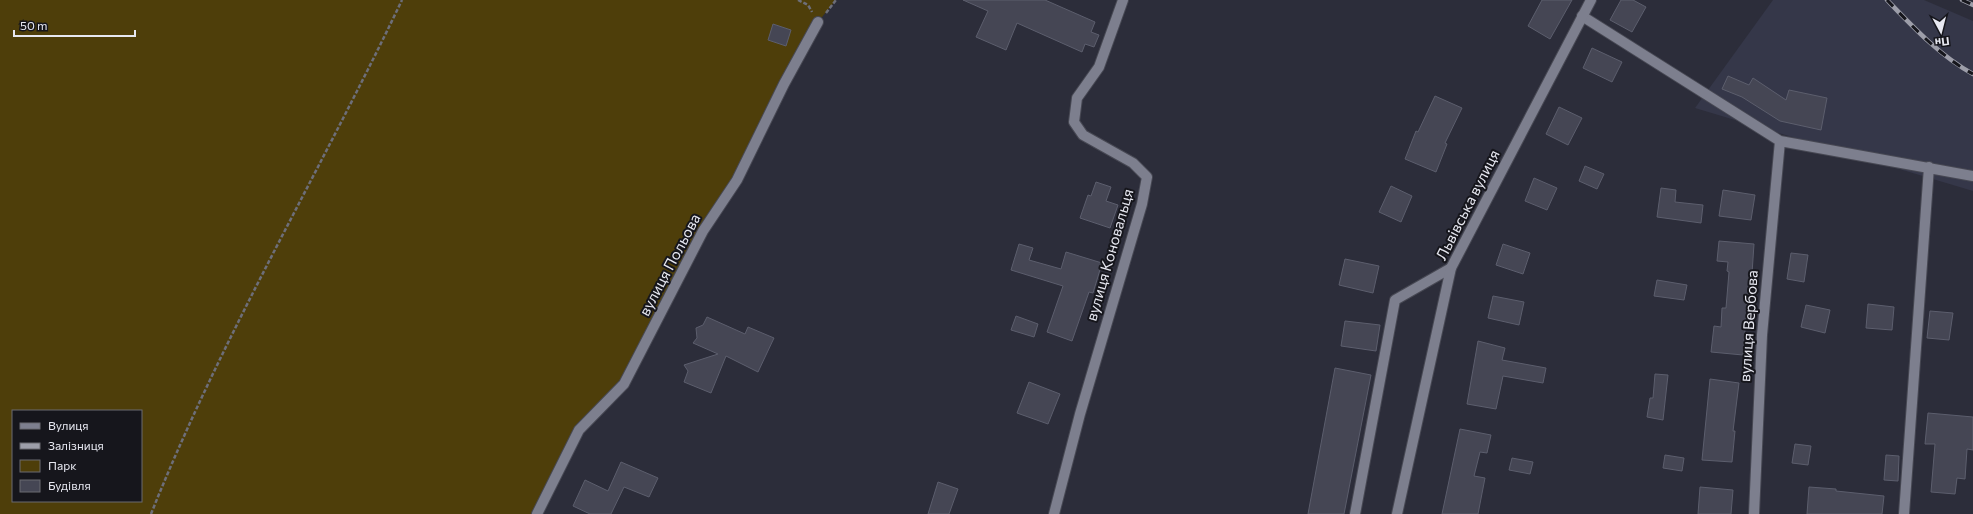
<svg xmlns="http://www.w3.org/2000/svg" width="1973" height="514" viewBox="0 0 1973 514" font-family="Commissioner,sans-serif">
  <rect width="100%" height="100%" fill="#2c2d3a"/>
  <path fill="#353749" d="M1773 0H1924L1973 21V191L1695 108Z"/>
  <path fill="#4e3e0a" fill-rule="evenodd" d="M0 0H836L818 22 737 180 703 231 624 384 579 430 537 514H0ZM13 411H141V501H13Z"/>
  <path fill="#454654" stroke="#5c5e6d" d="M963 0H1045L1095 22 1091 32 1099 35 1094 47 1085 44 1082 52 1017 23 1006 50 976 37 988 11Z
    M1542 0H1572L1550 39 1528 26Z
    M1621 0H1633L1646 7 1632 32 1610 20Z
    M773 24 791 30 786 46 768 40Z
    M1592 48 1622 62 1612 82 1583 68Z
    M1728 76 1749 85 1753 78 1786 100 1789 90 1827 98 1821 130 1780 121 1742 97 1722 89Z
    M1435 96 1462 108 1445 143 1447 144 1436 172 1405 159 1416 131 1418 132Z
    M1559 107 1582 118 1568 145 1546 134Z
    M1585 166 1604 174 1597 189 1579 181Z
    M1534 178 1557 188 1547 210 1525 201Z
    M1096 182 1111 187 1106 201 1118 205 1110 228 1080 218 1088 195 1091 196Z
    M1391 186 1412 196 1401 222 1379 212Z
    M1661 188 1676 190 1675 202 1703 205 1701 223 1657 217Z
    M1723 190 1755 195 1751 220 1719 216Z
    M1719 241 1754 244 1749 318 1746 317 1743 355 1711 352 1714 326 1721 327 1722 308H1726L1729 272 1727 271 1728 262 1717 261Z
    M1019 244 1033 248 1029 260 1061 269 1066 252 1102 263 1093 293 1089 292 1072 341 1047 332 1063 286 1011 270Z
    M1503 244 1530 253 1523 274 1496 265Z
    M1791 253 1808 255 1804 282 1787 279Z
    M1345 259 1379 266 1373 293 1339 285Z
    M1657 280 1687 285 1684 300 1654 296Z
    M1493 296 1524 302 1519 325 1488 318Z
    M1868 304 1894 307 1892 330 1866 328Z
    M1806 305 1830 310 1825 333 1801 327Z
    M1930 311 1953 313 1949 340 1927 338Z
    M1016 316 1038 324 1034 337 1011 330Z
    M707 317 745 334 748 327 774 338 758 372 726 356 711 393 684 382 688 371 684 365 718 354 693 343 697 338 696 328 703 325Z
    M1345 321 1380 325 1376 351 1341 346Z
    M1478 341 1505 348 1502 360 1546 368 1543 383 1503 376 1496 409 1467 404Z
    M1335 368 1371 375 1344 514H1308Z
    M1655 374 1668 375 1663 420 1647 417 1650 398H1653Z
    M1710 379 1739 383 1733 431H1735L1732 462 1702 460Z
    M1029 382 1060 394 1048 424 1017 413Z
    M1928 413 1973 417V450L1967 449 1965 479 1957 478 1955 494 1931 492 1935 444H1925Z
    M1460 429 1491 435 1487 453 1480 452 1474 476 1485 478 1478 514H1442Z
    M1795 444 1811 446 1808 465 1792 463Z
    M1665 455 1684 458 1682 471 1663 468Z
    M1886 455 1899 456 1898 481 1884 480Z
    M1512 458 1533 462 1530 474 1509 470Z
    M621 462 658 478 649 497 624 487 611 514H590L573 506 585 480 608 491Z
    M938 482 958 489 949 514H928Z
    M1700 487 1733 490 1731 514H1698Z
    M1809 487 1836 489V491L1884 496 1882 514H1807Z"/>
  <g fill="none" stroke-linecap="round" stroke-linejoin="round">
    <g stroke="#474853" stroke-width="12">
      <path id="minor" d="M1582 16 1780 141 1973 176
        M537 514 579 430 624 384 703 231 737 180 784 84 818 22
        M1054 514 1080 414 1142 204 1147 177 1133 163 1083 135 1074 122 1077 98 1099 67 1123 0
        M1355 514 1395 300 1451 268
        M1754 514 1762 335 1780 141
        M1904 514 1929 167"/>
    </g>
    <g stroke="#474853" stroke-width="12">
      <path id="tertiary" d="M1397 514 1451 268 1591 0"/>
    </g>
    <path stroke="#6d6e79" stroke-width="2.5" stroke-dasharray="4 2" stroke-linecap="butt" d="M798 0 808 5 812 12
      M826 13 836 0
      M151 514C222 336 320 172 402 0"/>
    <use href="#minor" stroke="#7d7f8e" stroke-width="10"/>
    <use href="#tertiary" stroke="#7d7f8e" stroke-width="10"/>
    <g stroke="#9d9ea9" stroke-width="4.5">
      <path id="rail" d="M1887 0C1912 26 1941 57 1973 74
        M1962 0 1973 5"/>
    </g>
    <use href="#rail" stroke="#16161c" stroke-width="3" stroke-dasharray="9" stroke-linecap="butt"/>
  </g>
  <g text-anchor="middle" stroke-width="4" stroke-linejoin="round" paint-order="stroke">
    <g font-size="15" fill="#e7e8f1" stroke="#16161c">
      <text transform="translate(1468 205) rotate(-63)" y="5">Львівська вулиця</text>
      <text transform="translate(1110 255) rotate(-74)" y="5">вулиця Коновальця</text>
      <text transform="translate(670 265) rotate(-62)" y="5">вулиця Польова</text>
      <text transform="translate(1749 326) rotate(-86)" y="5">вулиця Вербова</text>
    </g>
  </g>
  <rect x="12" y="410" width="130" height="92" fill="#16161c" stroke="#6a6a71"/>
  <rect x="20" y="423" width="20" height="6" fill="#7d7f8e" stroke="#6a6a71"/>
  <text x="48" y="430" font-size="12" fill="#e7e8f1">Вулиця</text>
  <rect x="20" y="443" width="20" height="6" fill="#9d9ea9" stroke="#6a6a71"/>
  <text x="48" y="450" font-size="12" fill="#e7e8f1">Залізниця</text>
  <rect x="20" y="460" width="20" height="12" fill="#4e3e0a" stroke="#6a6a71"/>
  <text x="48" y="470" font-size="12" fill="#e7e8f1">Парк</text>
  <rect x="20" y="480" width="20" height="12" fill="#454654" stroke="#6a6a71"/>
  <text x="48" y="490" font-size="12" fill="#e7e8f1">Будівля</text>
  <g transform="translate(1941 32) rotate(173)" stroke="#16161c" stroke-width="3" paint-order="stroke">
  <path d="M0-3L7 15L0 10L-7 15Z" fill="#e7e8f1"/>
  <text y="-6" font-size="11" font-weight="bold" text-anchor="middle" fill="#e7e8f1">Пн</text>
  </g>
  <path d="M14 30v6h121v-6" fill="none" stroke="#e7e8f1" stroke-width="2"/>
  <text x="20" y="30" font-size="12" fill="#e7e8f1" stroke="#16161c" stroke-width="3" paint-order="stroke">50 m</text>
</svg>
